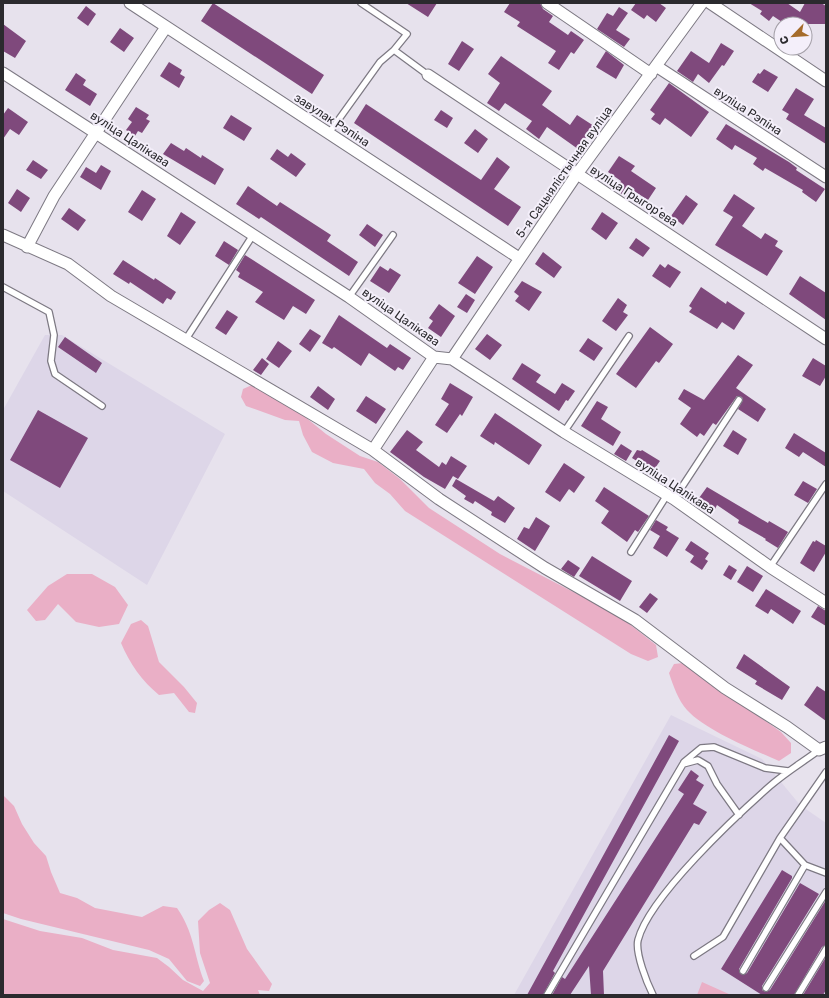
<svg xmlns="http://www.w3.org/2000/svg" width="829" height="998" viewBox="0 0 829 998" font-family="Rubik,sans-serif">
  <rect width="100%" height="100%" fill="#e7e2ed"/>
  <path fill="#ddd6e8" d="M45 335H62L225 434 147 585 3 491V410Z
    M671 715 762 759 800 805 826 823V995H514Z"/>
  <path fill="#eaafc6" d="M252 385 304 416 326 434 360 456 378 462 400 479 429 508 500 554 618 615 656 645 658 657 648 661 631 654 405 511 390 494 375 483 364 469 333 463 312 452 303 435 299 421 285 420 246 406 241 397 243 389Z
    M67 574H92L115 587 128 605 119 624 99 627 76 622 58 604 45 620 36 621 27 610 48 586Z
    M141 620 148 626 159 662 184 687 197 703 195 713 189 712 174 693 159 695C142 681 130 664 121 643L131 624Z
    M683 663 781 732 791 743V753L779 761C754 750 705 730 687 710 678 700 673 685 669 673L674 664Z
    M3 795 14 806 22 824 34 843 46 856 51 872 60 893 77 898 95 908 142 917 163 906 177 908C194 932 194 955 204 981L200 986 187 981 169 959 149 950 21 919 3 913Z
    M220 903 230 910 247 949 272 984 269 991 258 990 260 995H3V919L40 931 82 938 113 950 157 958 169 967 183 980 203 991 210 983 200 953 198 921 209 910Z
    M702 982 731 995H697Z"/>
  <path fill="#7f497c" d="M213 3 324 75 312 94 201 21Z
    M406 3H437L428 17Z
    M510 3H540L543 9 553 16 549 22 568 35 571 31 584 40 574 54 571 52 559 70 548 63 556 51 517 26 520 22 504 12Z
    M636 3H659L666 8 656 22 647 15 644 19 631 10Z
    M749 3H787L800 12 805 3H821L826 6V24H785L773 16 769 21 760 14 762 11Z
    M86 6 96 14 88 26 77 18Z
    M619 7 628 13 616 30 630 39 624 47 597 29 607 13 613 16Z
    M3 24 26 41 15 58 3 51Z
    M120 28 134 38 124 52 110 42Z
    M462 41 474 49 459 71 448 64Z
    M721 43 734 51 724 66 722 65 709 83 698 74 693 82 677 71 691 51 709 63Z
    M606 51 624 65 616 79 596 67Z
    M501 56 552 91 542 105 570 125 577 115 594 126 578 149 547 127 539 139 526 129 532 121 505 103 499 111 487 103 500 83 488 74Z
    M169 62 182 70 180 74 185 77 179 88 160 76Z
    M764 69 778 77 768 92 752 82 758 73 760 74Z
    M76 73 86 80 83 85 97 94 90 106 65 90Z
    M669 83 709 112 691 137 665 118 660 125 651 119 655 114 650 110Z
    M796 88 814 99 804 115 826 128V144L786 119 789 114 782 110Z
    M366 104 481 180 497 157 510 167 494 189 521 207 508 226 354 123Z
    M136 107 149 115 146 119 150 121 142 133 138 131 135 136 126 130 132 122 128 119Z
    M8 108 28 122 19 135 10 129 3 139V115Z
    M441 110 453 118 447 128 434 120Z
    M231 115 252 128 244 141 223 128Z
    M726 124 789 162 797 168 796 170 825 189 816 202 802 192 803 190 765 168 763 171 753 164 757 158 735 145 732 150 716 139Z
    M475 129 488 139 478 153 464 143Z
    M171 143 184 151 186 148 201 158 202 155 224 169 215 185 163 154Z
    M277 149 288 157 291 153 306 164 296 177 270 159Z
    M619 156 635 166 631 171 656 188 648 200 634 191 629 199 616 190 621 181 608 172Z
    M33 160 48 170 41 179 26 170Z
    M101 165 111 171 101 190 80 177 86 167 96 173Z
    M248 186 277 206 280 202 331 235 327 241 358 262 349 276 261 217 259 219 236 204Z
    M17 189 30 198 21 212 8 203Z
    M142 190 156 199 142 221 128 212Z
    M734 194 755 208 742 226 761 239 765 233 778 241 775 246 783 251 767 276 715 245 733 217 723 211Z
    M686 195 698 204 683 225 671 216Z
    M69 208 86 220 78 231 61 219Z
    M181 212 196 222 180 245 167 236Z
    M602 212 618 223 606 240 591 229Z
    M367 224 383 235 375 247 359 235Z
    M636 238 650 248 643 257 629 248Z
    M224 241 238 250 229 265 215 256Z
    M543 252 562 267 554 278 535 264Z
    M245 255 315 300 306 314 293 306 284 320 255 302 263 292 238 277 240 273 236 270Z
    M477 256 493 267 475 294 458 283Z
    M123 260 154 280 155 278 176 292 171 300 167 298 163 304 130 282 129 284 113 274Z
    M660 264 665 268 668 264 681 272 670 288 652 276Z
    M380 266 388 271 390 268 401 275 389 293 370 281Z
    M800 276 826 293V320L789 294Z
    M522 281 542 292 529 311 515 301 519 296 514 292Z
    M701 287 726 304 727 301 745 313 734 330 722 322 717 329 689 312 692 308 689 306Z
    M466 294 475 300 467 313 457 307Z
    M618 298 627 305 623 312 628 315 616 331 602 321Z
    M439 304 455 316 441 337 428 328 433 321 429 318Z
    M227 310 238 317 226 335 215 328Z
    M339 315 387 348 390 344 411 358 403 370 398 367 395 371 369 353 361 366 334 347 332 349 322 343Z
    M650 327 673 344 659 363 656 361 636 388 616 374Z
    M310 329 321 336 310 352 299 344Z
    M487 334 502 345 490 360 475 349Z
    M65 337 102 363 96 373 58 347Z
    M588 338 603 348 594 361 579 351Z
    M278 341 292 351 279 368 266 359Z
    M738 355 753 365 736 388 766 409 758 422 738 409 743 400 742 397 737 396 716 425 713 423 704 436 700 433 697 437 680 424 691 408 678 399 684 389 704 400Z
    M262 358 269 364 261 375 253 370Z
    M813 358 826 366V376L820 386 802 376Z
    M522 363 541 375 536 382 555 394 562 383 575 391 568 401 566 400 559 411 512 379Z
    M450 383 473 397 462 416 460 414 447 433 435 425 449 404 441 399Z
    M318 386 335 399 328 410 310 397Z
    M366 396 386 409 376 424 356 411Z
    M597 401 608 407 601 419 621 432 613 446 581 426Z
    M38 410 88 438 60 488 10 460Z
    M495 413 542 445 529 465 495 442 494 445 480 436Z
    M407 430 423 442 416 450 439 467 442 462 446 465 451 456 467 466 458 479 453 476 445 489 424 477 390 452Z
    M733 430 747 439 738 455 723 446Z
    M794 433 826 453V467L803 452 799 457 785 448Z
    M621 444 632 451 626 461 614 454Z
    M637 450 641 451 642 450 660 461 653 471 632 458Z
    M564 463 585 477 574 493 569 489 560 502 545 492Z
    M456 479 494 501 498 496 515 508 505 523 491 515 492 512 475 501 473 504 464 499 466 496 452 486Z
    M803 481 817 489 808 503 794 495Z
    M604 487 649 516 638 532 635 530 627 542 601 523 609 511 595 501Z
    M707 487 768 523 769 521 788 532 778 548 765 540 766 539 738 523 739 520 717 505 715 509 699 498Z
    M536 517 550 526 535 551 517 539 524 527 529 529Z
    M656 520 668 527 666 530 679 538 667 557 653 548 660 536 650 530Z
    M816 540 826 546V552L814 572 800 563 813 541 815 542Z
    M691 541 709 553 705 559 708 561 702 570 690 562 694 556 685 550Z
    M592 556 632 581 620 601 579 576Z
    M568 560 580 568 574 577 561 569Z
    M729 565 737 570 731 580 723 575Z
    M747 566 763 576 753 592 737 582Z
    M766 589 801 611 793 624 771 609 768 614 755 606Z
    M650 593 658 599 647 613 639 607Z
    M818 606 826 611V626L811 617Z
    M744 654 790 687 782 700 755 684 757 681 736 668Z
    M817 686 826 692V721L804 705Z
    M669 735 679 741 553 971 555 973 543 995H527Z
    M691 770 699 776 696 780 704 785 693 804 707 812 699 825 694 823 603 971 604 995H591L589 966 570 995H552L562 977 565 979 684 794 678 790Z
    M782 870 792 876V878L739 969 740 973 743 975 747 973 800 883 819 894 762 986V990L766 992 770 990 826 900V945L822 947 794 995H762L721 969Z
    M826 957V990L823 995H803Z"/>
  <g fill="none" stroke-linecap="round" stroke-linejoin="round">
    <g stroke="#7d7983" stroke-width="8">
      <path id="service" d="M394 50 428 75
        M329 133 380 62 394 50 407 34 361 3
        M3 287 49 312 54 335 51 361 55 374 102 406
        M349 297 393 235
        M186 339 253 235
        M564 432 629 336
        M674 499 739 400
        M631 552 667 495
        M770 567 826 484
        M684 762 701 748 714 747 765 768 788 771
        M780 838 826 772
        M694 956 723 937 780 838 805 865 826 873
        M743 971 805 865
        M766 988 826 892
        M547 995 683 764 698 760 708 766 717 784 739 815
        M653 995C647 983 635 953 638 940 649 897 736 816 770 786 786 772 803 762 819 750
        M798 995 826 949"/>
    </g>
    <g stroke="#7d7983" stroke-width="13">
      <path id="minor" d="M130 3 519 258
        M547 3 651 74
        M710 3 826 81
        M656 66 826 177
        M3 73 349 297 434 357 452 359 564 432 674 499 770 567 826 603
        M428 75 826 339
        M3 235 68 264 111 296 373 450 439 499 545 568 635 620 725 688 787 727 819 750 826 747
        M27 247 54 196 166 27
        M452 359 577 174 702 3
        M373 450 434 357"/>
    </g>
    <use href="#service" stroke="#fff" stroke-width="5.5"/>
    <use href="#minor" stroke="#fff" stroke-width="11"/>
  </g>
  <g text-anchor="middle" stroke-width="4" stroke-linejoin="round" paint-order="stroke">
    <g font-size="12" fill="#2b2a2e" stroke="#f4effa">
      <text transform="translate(748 111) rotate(33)" y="4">вуліца Рэпіна</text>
      <text transform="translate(332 120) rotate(33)" y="4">завулак Рэпіна</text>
      <text transform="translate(130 139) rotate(33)" y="4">вуліца Цалікава</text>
      <text transform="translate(564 172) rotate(-55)" y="4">5-я Сацыялістычная вуліца</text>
      <text transform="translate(634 196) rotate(33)" y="4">вуліца Грыгорʼева</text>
      <text transform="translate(401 317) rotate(35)" y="4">вуліца Цалікава</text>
      <text transform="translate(675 486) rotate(33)" y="4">вуліца Цалікава</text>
    </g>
  </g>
  <rect width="829" height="998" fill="none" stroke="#2b2a2e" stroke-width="8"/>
  <g transform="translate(793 36) rotate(245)"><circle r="19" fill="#f4effa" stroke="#a4a0a8"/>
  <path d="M0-3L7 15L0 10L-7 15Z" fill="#a56b2a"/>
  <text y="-6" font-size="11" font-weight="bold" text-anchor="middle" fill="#2b2a2e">С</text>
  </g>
</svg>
